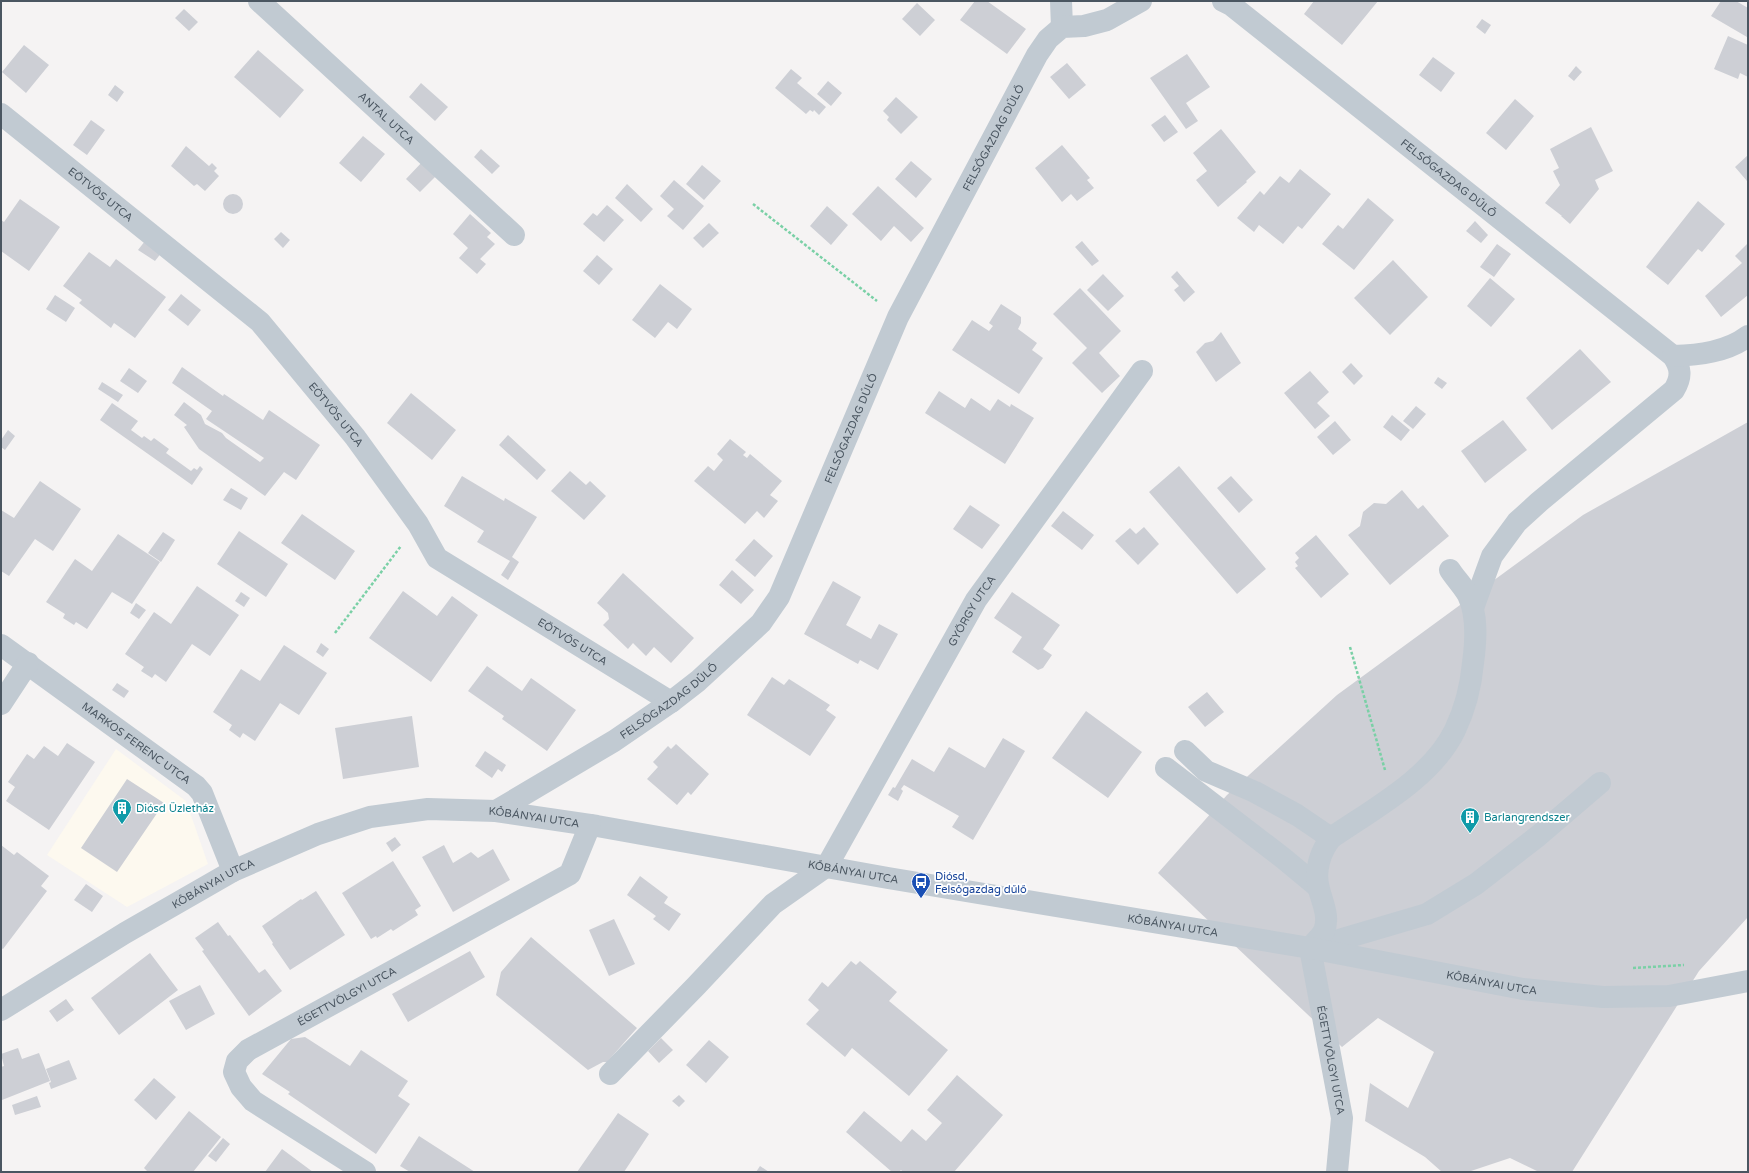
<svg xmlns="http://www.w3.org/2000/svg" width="1749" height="1173" viewBox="0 0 1749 1173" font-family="'Varela Round',sans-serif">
  <rect width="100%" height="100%" fill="#f5f3f3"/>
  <path fill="#fdf9ef" d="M116 749 186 801 208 864 127 907 47 855Z"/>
  <path fill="#cdcfd5" d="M975 1H987L1026 29 1007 54 960 20Z
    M1314 1H1378L1342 45 1304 14Z
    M1721 1H1736L1748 8 1747 37 1711 16Z
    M917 3 935 20 920 36 902 19Z
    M184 9 198 22 189 31 175 18Z
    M1482 19 1491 25 1485 34 1476 27Z
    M1728 36 1748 45V77L1740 73 1738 79 1714 69Z
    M24 45 49 65 26 93 2 72Z
    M258 50 304 90 280 118 234 77Z
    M1187 54 1210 87 1186 103 1198 121 1186 129 1150 78Z
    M1433 57 1455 73 1441 92 1419 75Z
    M1067 63 1086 85 1069 99 1050 77Z
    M1576 66 1582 72 1574 81 1568 76Z
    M791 69 802 78 797 83 826 107 819 115 814 110 813 112 810 110 806 114 775 88Z
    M828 81 842 93 831 106 817 94Z
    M421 83 448 107 435 121 409 97Z
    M115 85 124 92 117 102 108 95Z
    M896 97 918 117 901 134 887 120 889 117 883 111Z
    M1515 99 1534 116 1506 150 1486 133Z
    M1165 115 1178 132 1164 142 1151 125Z
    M91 120 105 130 87 155 73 145Z
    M1591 127 1613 171 1595 180 1599 189 1570 224 1561 216H1562L1545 203 1560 185 1553 171 1559 168 1550 149Z
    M1221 129 1256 172 1246 181 1247 182 1218 207 1196 180 1207 171 1193 153Z
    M363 136 385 154 361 182 339 163Z
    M1062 145 1090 178 1087 180 1094 188 1077 201 1071 194 1062 202 1035 168Z
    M186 146 209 166 212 163 217 168 214 171 219 176 205 191 197 184 194 186 171 166Z
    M481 149 500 166 492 174 474 157Z
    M1748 155V180L1747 181 1735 167Z
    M424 160 438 174 420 192 406 179Z
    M911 161 932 179 916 198 895 179Z
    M702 165 721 181 704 200 686 184Z
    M1300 169 1331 194 1302 229 1298 226 1283 244 1259 225 1254 232 1237 218 1260 191 1264 195 1280 176 1289 183Z
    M674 180 704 206 683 230 667 216 674 209 660 196Z
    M627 184 653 209 641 222 615 198Z
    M878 186 924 228 911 242 894 226 881 241 852 214Z
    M223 204a10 10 0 1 1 20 0a10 10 0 1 1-20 0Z
    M1368 198 1394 220 1354 270 1322 244 1338 225 1343 229Z
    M20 199 60 227 29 271 1 251V220L4 222Z
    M1698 201 1725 224 1702 252 1698 249 1668 285 1646 267Z
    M607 205 624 220 604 242 583 224 593 213 597 216Z
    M827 206 848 225 831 245 810 226Z
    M470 214 491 233 487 237 495 244 480 259 486 264 477 274 459 258 468 248 453 234Z
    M1475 221 1488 235 1481 243 1466 231Z
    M709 223 719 233 703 248 693 238Z
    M281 232 290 240 283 248 274 239Z
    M145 241 162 252 155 261 138 250Z
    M1082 241 1099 261 1092 266 1075 247Z
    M1748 243V295L1721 317 1705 296 1742 263 1735 256Z
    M1497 244 1511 254 1494 277 1480 267Z
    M89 252 110 267 116 259 166 297 135 338 114 323 111 328 79 303 82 300 63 286Z
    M597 255 613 269 599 285 583 271Z
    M1393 260 1428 297 1390 335 1354 298Z
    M1177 271 1195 292 1184 302 1174 290 1179 286 1171 277Z
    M1103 274 1124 296 1108 311 1087 290Z
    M1490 278 1515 299 1491 327 1467 306Z
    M660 284 692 309 677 329 668 322 655 338 632 320Z
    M1080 288 1121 331 1099 353 1120 376 1102 393 1072 363 1087 348 1053 314Z
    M181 294 201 310 188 326 168 310Z
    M55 295 75 308 66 322 46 309Z
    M1001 304 1021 317V323L1018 329 1037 343 1032 350 1043 358 1019 394 952 350 972 320 989 331 993 326 989 323Z
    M1221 332 1241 363 1216 382 1196 352 1205 343 1213 341Z
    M1580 349 1611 382 1552 430 1526 398Z
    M1351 363 1363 376 1354 385 1342 372Z
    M182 367 223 396 224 394 263 420 269 410 320 445 296 480 284 472 265 496 199 449 184 427 187 425 174 415 184 402 201 415 205 424 222 433 226 438 260 462 264 458 206 419 212 411 172 383Z
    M129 368 147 381 138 393 120 381Z
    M1310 371 1329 392 1317 403 1330 416 1315 429 1284 393Z
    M1438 377 1447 383 1442 389 1434 383Z
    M102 382 123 395 118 402 98 389Z
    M939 391 965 408 971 398 990 411 998 399 1010 407 1011 404 1034 418 1005 464 925 413Z
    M411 393 456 430 432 460 387 423Z
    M112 403 138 421 131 430 142 438 144 436 151 441 154 438 169 449 166 453 191 471 194 468 197 470 200 466 203 469 192 485 100 420Z
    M1416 406 1426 414 1413 429 1403 421Z
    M1392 415 1410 430 1401 441 1383 427Z
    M1503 420 1527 450 1485 483 1461 451Z
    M1335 421 1351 440 1333 455 1317 437Z
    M1748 422V917L1699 971 1572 1172H1539L1510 1158 1468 1172H1442L1425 1157 1365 1121 1370 1083 1408 1108 1434 1052 1378 1018 1342 1047 1158 873 1227 795 1337 695 1583 515Z
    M8 430 15 436 5 450 1 447V440Z
    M508 435 546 470 537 480 499 445Z
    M730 439 746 452 743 455 747 458 750 454 782 481 770 495 778 501 764 518 757 511 745 524 694 481 708 466 714 471 723 460 717 454Z
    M1179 466 1266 569 1237 594 1149 492Z
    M570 471 586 485 590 481 606 496 584 520 551 491Z
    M462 476 504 501 505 498 537 517 512 557 519 562 508 580 501 575 510 561 477 542 484 531 444 506Z
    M1231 476 1253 500 1239 513 1217 488Z
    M40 481 81 509 53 551 35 539 9 576 1 571V510L14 518Z
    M231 488 248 498 241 510 223 500Z
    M1402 490 1418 509 1423 505 1449 536 1390 585 1348 535 1360 526 1363 512 1374 503 1386 504Z
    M970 505 1000 525 982 549 953 529Z
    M1063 511 1094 535 1082 550 1051 526Z
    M302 514 355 551 335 580 281 543Z
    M1144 527 1159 544 1138 565 1115 541 1130 528 1136 534Z
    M239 531 288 564 266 597 217 564Z
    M163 532 175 540 161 562 148 553Z
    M118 534 160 562 132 604 112 592 87 629 76 622 74 625 63 618 65 614 46 602 75 559 92 571Z
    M1316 535 1349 574 1321 598 1295 568 1298 566 1295 562 1299 558 1295 553Z
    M754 539 773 556 755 577 735 560Z
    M732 570 754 590 741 604 719 585Z
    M623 573 694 638 671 663 654 647 646 656 633 643 628 649 603 625 609 619 608 613 597 603Z
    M833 581 861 597 846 625 871 639 879 624 898 634 878 670 860 660 858 664 804 634Z
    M197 586 239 615 210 656 192 644 166 682 155 674 152 678 141 671 144 667 125 654 154 612 171 624Z
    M403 591 437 616 452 596 478 615 431 682 369 638Z
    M241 592 250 598 244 607 235 601Z
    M1012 592 1060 625 1043 649 1052 655 1043 668 1038 670 1012 652 1022 637 994 618Z
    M136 603 146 610 139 619 130 613Z
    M321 643 329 649 323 657 316 652Z
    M284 645 327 673 299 715 280 703 255 741 243 733 240 738 229 730 232 725 213 712 241 669 260 681Z
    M487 666 522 691 531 678 576 710 547 751 502 719 504 716 468 691Z
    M772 677 784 685 789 679 830 705 826 710 836 717 810 756 747 715Z
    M117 683 129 691 124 698 112 690Z
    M1207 692 1224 712 1205 727 1188 707Z
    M1086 711 1142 752 1108 798 1052 758Z
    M412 716 419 767 343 779 335 728Z
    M1003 738 1025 751 973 840 952 827 959 816 904 785 901 789 903 791 898 801 888 795 893 787 895 788 912 759 934 772 949 747 985 768Z
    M67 743 95 762 49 830 6 801 15 787 8 782 27 754 34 759 44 746 58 756Z
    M676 744 709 774 691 795 688 792 677 805 647 779 658 767 653 762 668 746 671 749Z
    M485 751 506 765 502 772 498 769 492 778 475 766Z
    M127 779 164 803 117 872 81 848Z
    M395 837 401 845 392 852 386 843Z
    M1 845 14 855 17 852 49 876 41 886 47 891 3 949 1 948Z
    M444 845 453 863 471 852 478 858 493 849 510 880 453 912 422 857Z
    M393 861 421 906 415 910 418 915 393 931 391 929 377 938 376 936 371 939 342 893Z
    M640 876 668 897 664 903 681 914 669 931 653 919 656 916 627 895Z
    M86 884 103 896 92 912 74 900Z
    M316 891 345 935 290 970 272 944 273 943 262 926 301 899 302 900Z
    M614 919 635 964 609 976 589 930Z
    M218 922 228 936 230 935 259 973 265 969 282 991 249 1016 202 951 204 950 195 938Z
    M531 937 637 1028 607 1062H603L588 1070 496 995 501 972Z
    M470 951 485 977 408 1022 392 994Z
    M150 953 178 990 119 1035 91 998Z
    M851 961 856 965 860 961 897 992 889 1001 948 1050 909 1096 852 1048 845 1057 806 1024 819 1010 808 1000 822 982 828 987Z
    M200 985 215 1014 186 1030 169 1001Z
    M66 999 74 1010 57 1022 49 1011Z
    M305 1037 350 1066 361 1050 408 1081 398 1096 410 1104 376 1154 288 1094 290 1092 262 1074 291 1039Z
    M661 1038 673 1050 659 1063 648 1051Z
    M709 1040 729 1057 706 1083 686 1065Z
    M18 1048 22 1059 39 1053 50 1081 2 1100 1 1067 4 1066 1 1054Z
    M69 1060 77 1079 51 1089 49 1083 51 1082 46 1069Z
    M957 1075 1003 1115 954 1172H903L901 1170 899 1172H892L846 1132 864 1111 901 1142 912 1129 926 1141 942 1123 927 1110Z
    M154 1078 176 1097 156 1120 134 1100Z
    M679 1095 685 1101 679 1107 672 1101Z
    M37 1096 41 1107 15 1115 12 1105Z
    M189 1111 221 1137 193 1172H148L144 1168Z
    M618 1113 649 1134 624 1172H577Z
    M419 1136 475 1172H410L400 1166Z
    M223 1138 230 1144 216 1162 208 1156Z
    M282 1149 313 1172H265Z
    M760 1166 769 1172H756Z"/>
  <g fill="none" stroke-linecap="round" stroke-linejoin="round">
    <path stroke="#7ad0a6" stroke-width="2.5" stroke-dasharray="3 2" stroke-linecap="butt" d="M753 204 877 301
      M335 633 401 546
      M1350 647 1385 770
      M1633 968 1684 965"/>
    <g stroke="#c1cad2" stroke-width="22">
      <path id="s1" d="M259 1 514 235"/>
      <path d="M1061 1 1062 27"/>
      <path id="s2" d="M1223 1 1231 5 1673 356C1681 368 1682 377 1674 390L1539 502 1517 522 1492 556 1473 608"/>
      <path id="s3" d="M1 114 260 322 355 437 418 524 437 558 671 702"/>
      <path d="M1673 356C1699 355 1727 352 1748 336"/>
      <path id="s4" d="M1 645 196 786 202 793 233 871"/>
      <path d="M1 704 28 663"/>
      <path d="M1185 751 1206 771 1255 792 1297 815 1331 838"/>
      <path d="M1166 768 1283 858 1318 887"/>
      <path id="s5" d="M496 811 614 741 671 702 698 681 761 623 779 597 898 317 1037 55 1048 39 1062 27 1084 26 1107 20 1141 1"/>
      <path d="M1315 947 1427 914 1476 884 1538 836 1600 783"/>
      <path d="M1310 948C1314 943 1321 937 1324 931 1330 917 1322 902 1319 889 1314 871 1320 852 1331 838 1373 809 1432 778 1455 730 1465 709 1471 685 1473 663 1476 641 1478 615 1468 595 1463 586 1455 578 1450 570"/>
      <path id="s6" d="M1310 948 1342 1118 1337 1172"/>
      <path id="s7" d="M1 1010 125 933 233 871 318 834 370 817 428 809 496 811 597 826 888 878 1310 948 1523 989 1603 997 1669 996 1748 981"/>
      <path id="s8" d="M610 1074 696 986 773 904 827 866 976 600 1142 371"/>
      <path id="s9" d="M365 1172 253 1101 241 1087 234 1072 237 1061 248 1050 570 874 590 825"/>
    </g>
  </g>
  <defs>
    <g id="building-pin" transform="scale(1)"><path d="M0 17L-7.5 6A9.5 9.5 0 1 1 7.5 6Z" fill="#0f9aa8" stroke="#fff"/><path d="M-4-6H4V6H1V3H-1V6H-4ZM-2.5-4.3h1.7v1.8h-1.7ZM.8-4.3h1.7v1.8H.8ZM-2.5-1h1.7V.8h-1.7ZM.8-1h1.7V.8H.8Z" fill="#fff"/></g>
    <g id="bus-pin" transform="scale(1)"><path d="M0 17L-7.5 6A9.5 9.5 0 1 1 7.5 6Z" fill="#1a4fb4" stroke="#fff"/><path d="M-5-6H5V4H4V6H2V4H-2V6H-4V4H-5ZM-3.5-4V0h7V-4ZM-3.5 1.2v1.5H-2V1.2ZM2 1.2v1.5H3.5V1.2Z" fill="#fff"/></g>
  </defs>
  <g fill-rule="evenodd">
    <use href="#building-pin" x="122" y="808"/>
    <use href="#building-pin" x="1470" y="817"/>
    <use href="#bus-pin" x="921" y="882"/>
  </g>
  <g text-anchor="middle" stroke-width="3.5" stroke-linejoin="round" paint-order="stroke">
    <g font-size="11" fill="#4a5661" stroke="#fff">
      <text dy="4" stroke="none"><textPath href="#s1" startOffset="173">ANTAL UTCA</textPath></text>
      <text dy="4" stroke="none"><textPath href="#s5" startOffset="865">FELSŐGAZDAG DŰLŐ</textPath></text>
      <text dy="4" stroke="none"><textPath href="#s2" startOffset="287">FELSŐGAZDAG DŰLŐ</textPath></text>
      <text dy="4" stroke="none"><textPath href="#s3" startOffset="128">EÖTVÖS UTCA</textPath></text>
      <text dy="4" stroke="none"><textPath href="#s3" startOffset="452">EÖTVÖS UTCA</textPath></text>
      <text dy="4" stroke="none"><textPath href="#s5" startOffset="541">FELSŐGAZDAG DŰLŐ</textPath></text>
      <text dy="4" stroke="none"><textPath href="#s8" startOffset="595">GYÖRGY UTCA</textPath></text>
      <text dy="4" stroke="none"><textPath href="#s3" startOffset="787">EÖTVÖS UTCA</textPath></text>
      <text dy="4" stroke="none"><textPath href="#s5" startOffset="205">FELSŐGAZDAG DŰLŐ</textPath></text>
      <text dy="4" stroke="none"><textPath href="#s4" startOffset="167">MARKOS FERENC UTCA</textPath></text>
      <text dy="4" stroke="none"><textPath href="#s7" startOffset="583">KŐBÁNYAI UTCA</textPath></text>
      <text dy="4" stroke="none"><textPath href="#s7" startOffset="907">KŐBÁNYAI UTCA</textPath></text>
      <text dy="4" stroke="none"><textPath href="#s7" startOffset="247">KŐBÁNYAI UTCA</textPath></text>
      <text dy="4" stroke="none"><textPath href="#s7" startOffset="1231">KŐBÁNYAI UTCA</textPath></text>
      <text dy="4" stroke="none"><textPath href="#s7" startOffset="1555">KŐBÁNYAI UTCA</textPath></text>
      <text dy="4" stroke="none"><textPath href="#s9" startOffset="307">ÉGETTVÖLGYI UTCA</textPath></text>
      <text dy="4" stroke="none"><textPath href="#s6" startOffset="114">ÉGETTVÖLGYI UTCA</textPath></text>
    </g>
    <g font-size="11" fill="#0d838f" stroke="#fff" text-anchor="start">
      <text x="136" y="812">Diósd Üzletház</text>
      <text x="1484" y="821">Barlangrendszer</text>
    </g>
    <g font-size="11" fill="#164399" stroke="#fff" text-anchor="start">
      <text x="935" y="880">Diósd,<tspan x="935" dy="13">Felsőgazdag dűlő</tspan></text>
    </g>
  </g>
  <rect width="1749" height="1173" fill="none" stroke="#4a5661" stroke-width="4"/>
</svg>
